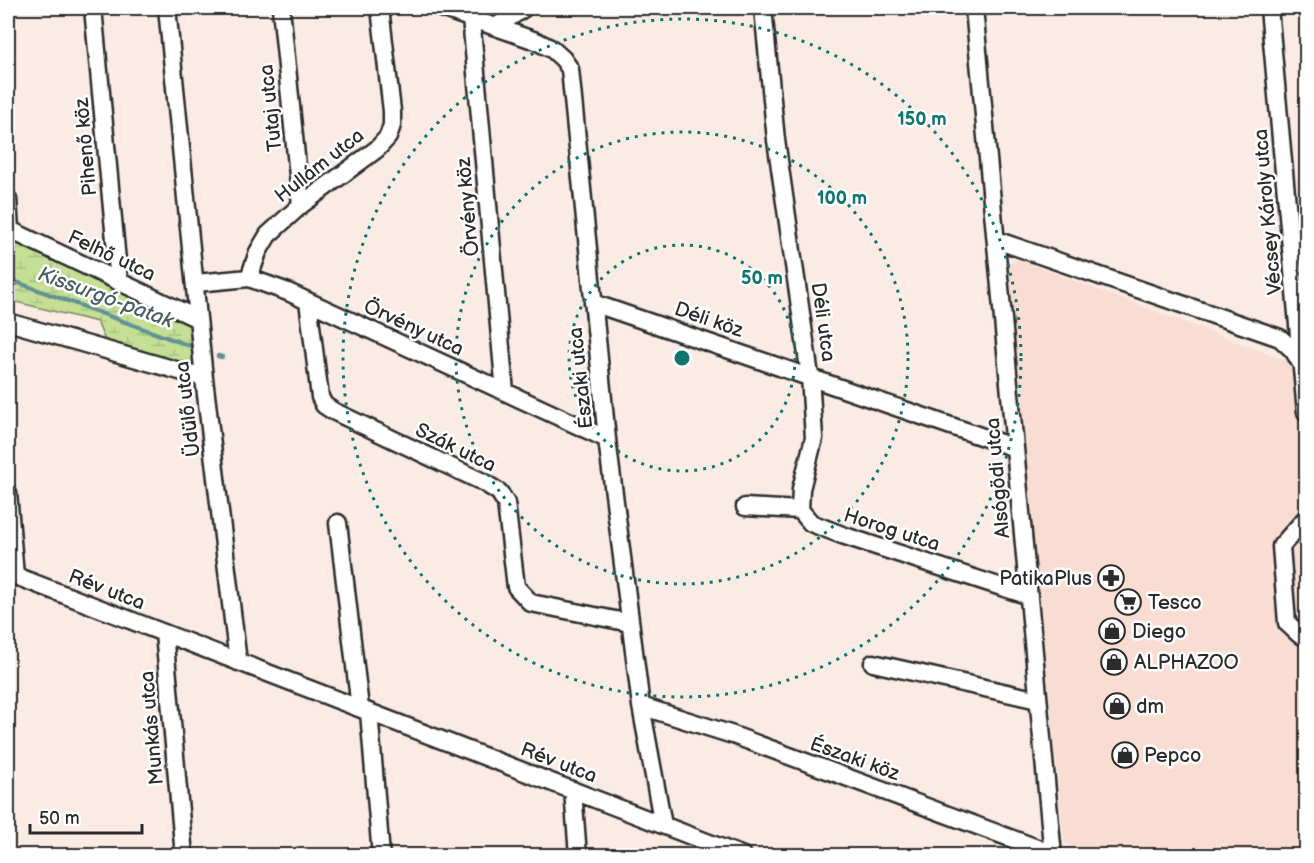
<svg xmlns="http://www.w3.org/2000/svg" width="1314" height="863" viewBox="0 0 1314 863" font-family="'Balsamiq Sans',sans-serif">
  <defs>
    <pattern id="wetland-marsh" width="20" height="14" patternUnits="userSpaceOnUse" patternTransform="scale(1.5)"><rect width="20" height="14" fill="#c5df95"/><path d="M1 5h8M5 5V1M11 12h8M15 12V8" fill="none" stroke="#a9c081"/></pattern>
  </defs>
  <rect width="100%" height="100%" fill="#fbebe5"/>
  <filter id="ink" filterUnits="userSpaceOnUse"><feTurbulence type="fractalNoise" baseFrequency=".0167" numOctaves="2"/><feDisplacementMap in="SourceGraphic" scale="12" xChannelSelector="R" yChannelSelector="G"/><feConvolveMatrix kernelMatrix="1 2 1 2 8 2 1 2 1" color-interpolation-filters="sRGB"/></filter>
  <g filter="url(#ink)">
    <path fill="#f9ddd3" d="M1019 260 1306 368V855H1098L1064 843 1007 264Z"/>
    <path fill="url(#wetland-marsh)" stroke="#788560" stroke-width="1.5" d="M8 238 198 329 200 366 107 345 97 322 8 300Z"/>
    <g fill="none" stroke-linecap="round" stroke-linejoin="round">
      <path stroke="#629297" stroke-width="4.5" d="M8 279 193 347
        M218 356 222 357"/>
      <g stroke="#2b2b2b" stroke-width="21">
        <path id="minor" d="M93 8 119 282
          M167 8 204 378 238 662
          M281 8 301 205
          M441 8 536 41 552 49 563 59 570 69 607 439 641 706 663 825
          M763 8 776 140 810 376 814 438 801 489 800 510
          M974 8 1053 856
          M1269 8 1306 412
          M471 18 505 392
          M497 26 524 8
          M8 199 10 231
          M8 229 198 319
          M996 240 1280 338 1293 350 1300 362
          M249 278 258 252 268 235 301 205 377 149 388 137 392 125V111L380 8
          M196 283 249 278 288 292 607 439
          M308 301 320 397 324 405 333 411 483 482 499 492 506 503 516 587 531 603 630 623
          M593 303 1015 448
          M8 322 204 378
          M8 493 15 576
          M745 507 800 510 811 523 842 535 1029 596
          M1306 518 1281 546 1287 623 1300 635 1306 636
          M338 523 360 708
          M8 573 743 856
          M164 633 184 856
          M873 663 1038 700
          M641 706 733 735 1053 854
          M369 712 381 856
          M573 790 578 856"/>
      </g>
      <use href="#minor" stroke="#fff" stroke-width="16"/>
    </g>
  </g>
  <g fill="none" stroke="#0f766e" stroke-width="3" stroke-dasharray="3 6">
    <circle cx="682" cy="358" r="113"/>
    <circle cx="682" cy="358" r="226"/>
    <circle cx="682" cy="358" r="339"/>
  </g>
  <defs>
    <g id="pharmacy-ring" transform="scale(1.35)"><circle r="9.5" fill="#fff" stroke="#2b2b2b" stroke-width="1.5"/><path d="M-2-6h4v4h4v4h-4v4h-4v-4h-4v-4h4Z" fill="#2b2b2b"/></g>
    <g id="supermarket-ring" transform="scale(1.35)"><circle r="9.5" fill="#fff" stroke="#2b2b2b" stroke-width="1.5"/><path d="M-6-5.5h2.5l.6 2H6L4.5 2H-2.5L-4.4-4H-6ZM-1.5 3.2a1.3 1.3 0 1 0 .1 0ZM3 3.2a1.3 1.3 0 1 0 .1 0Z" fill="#2b2b2b"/></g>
    <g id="shop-ring" transform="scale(1.35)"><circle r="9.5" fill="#fff" stroke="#2b2b2b" stroke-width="1.5"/><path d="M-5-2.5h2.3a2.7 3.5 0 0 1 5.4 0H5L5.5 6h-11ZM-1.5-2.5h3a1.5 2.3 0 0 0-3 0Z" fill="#2b2b2b"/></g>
  </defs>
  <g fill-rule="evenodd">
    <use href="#pharmacy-ring" x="1111" y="578"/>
    <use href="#supermarket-ring" x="1128" y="602"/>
    <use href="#shop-ring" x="1112" y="631"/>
    <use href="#shop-ring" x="1114" y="662"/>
    <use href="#shop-ring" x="1117" y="706"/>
    <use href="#shop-ring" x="1125" y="755"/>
  </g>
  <g text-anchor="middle" stroke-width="5" stroke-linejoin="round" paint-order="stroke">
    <g font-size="20" fill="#2b2b2b" stroke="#fff">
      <text transform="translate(270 108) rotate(-96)" y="7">Tutaj utca</text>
      <text transform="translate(85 147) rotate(-95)" y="7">Pihenő köz</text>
      <text transform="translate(319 165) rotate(-38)" y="7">Hullám utca</text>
      <text transform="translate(467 207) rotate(-95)" y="7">Örvény köz</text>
      <text transform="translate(1267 212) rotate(-95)" y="7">Vécsey Károly utca</text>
      <text transform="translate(112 255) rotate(25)" y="7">Felhő utca</text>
      <text transform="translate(709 319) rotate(19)" y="7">Déli köz</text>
      <text transform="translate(824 322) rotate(82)" y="7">Déli utca</text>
      <text transform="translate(414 327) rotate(25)" y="7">Örvény utca</text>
      <text transform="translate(580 378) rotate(-96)" y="7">Északi utca</text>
      <text transform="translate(187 409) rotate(-97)" y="7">Üdülő utca</text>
      <text transform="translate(456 447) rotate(26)" y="7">Szák utca</text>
      <text transform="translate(997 478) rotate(-95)" y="7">Alsógödi utca</text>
      <text transform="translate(892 529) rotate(18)" y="7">Horog utca</text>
      <text transform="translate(107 589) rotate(21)" y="7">Rév utca</text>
      <text transform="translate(151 728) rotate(-95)" y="7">Munkás utca</text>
      <text transform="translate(855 758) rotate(20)" y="7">Északi köz</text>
      <text transform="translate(559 762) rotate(21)" y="7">Rév utca</text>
    </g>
    <g font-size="20" fill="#2b2b2b" stroke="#fff" text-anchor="start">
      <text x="1092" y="585" text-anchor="end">PatikaPlus</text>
      <text x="1148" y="609">Tesco</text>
      <text x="1132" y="638">Diego</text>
      <text x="1134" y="669">ALPHAZOO</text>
      <text x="1136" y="713">dm</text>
      <text x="1144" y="762">Pepco</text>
    </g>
    <g font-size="21" font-style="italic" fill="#465f61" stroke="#fff">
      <text transform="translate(106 297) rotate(20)" y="7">Kissurgó-patak</text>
    </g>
  </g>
  <circle cx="682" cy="358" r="9" fill="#0f766e" stroke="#fff" stroke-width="3"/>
  <g font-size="18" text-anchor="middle" font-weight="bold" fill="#0f766e" stroke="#fff" stroke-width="5" stroke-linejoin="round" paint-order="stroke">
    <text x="922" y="125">150 m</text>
    <text x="842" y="204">100 m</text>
    <text x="762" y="284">50 m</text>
  </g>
  <rect width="1314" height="863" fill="none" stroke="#fff" stroke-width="30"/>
  <rect x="15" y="15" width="1284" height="833" fill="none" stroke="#2b2b2b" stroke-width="2" filter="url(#ink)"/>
  <path d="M30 824v9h112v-9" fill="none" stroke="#2b2b2b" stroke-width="3"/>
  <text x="39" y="824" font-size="18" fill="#2b2b2b" stroke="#ffffff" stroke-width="4.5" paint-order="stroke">50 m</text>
</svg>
